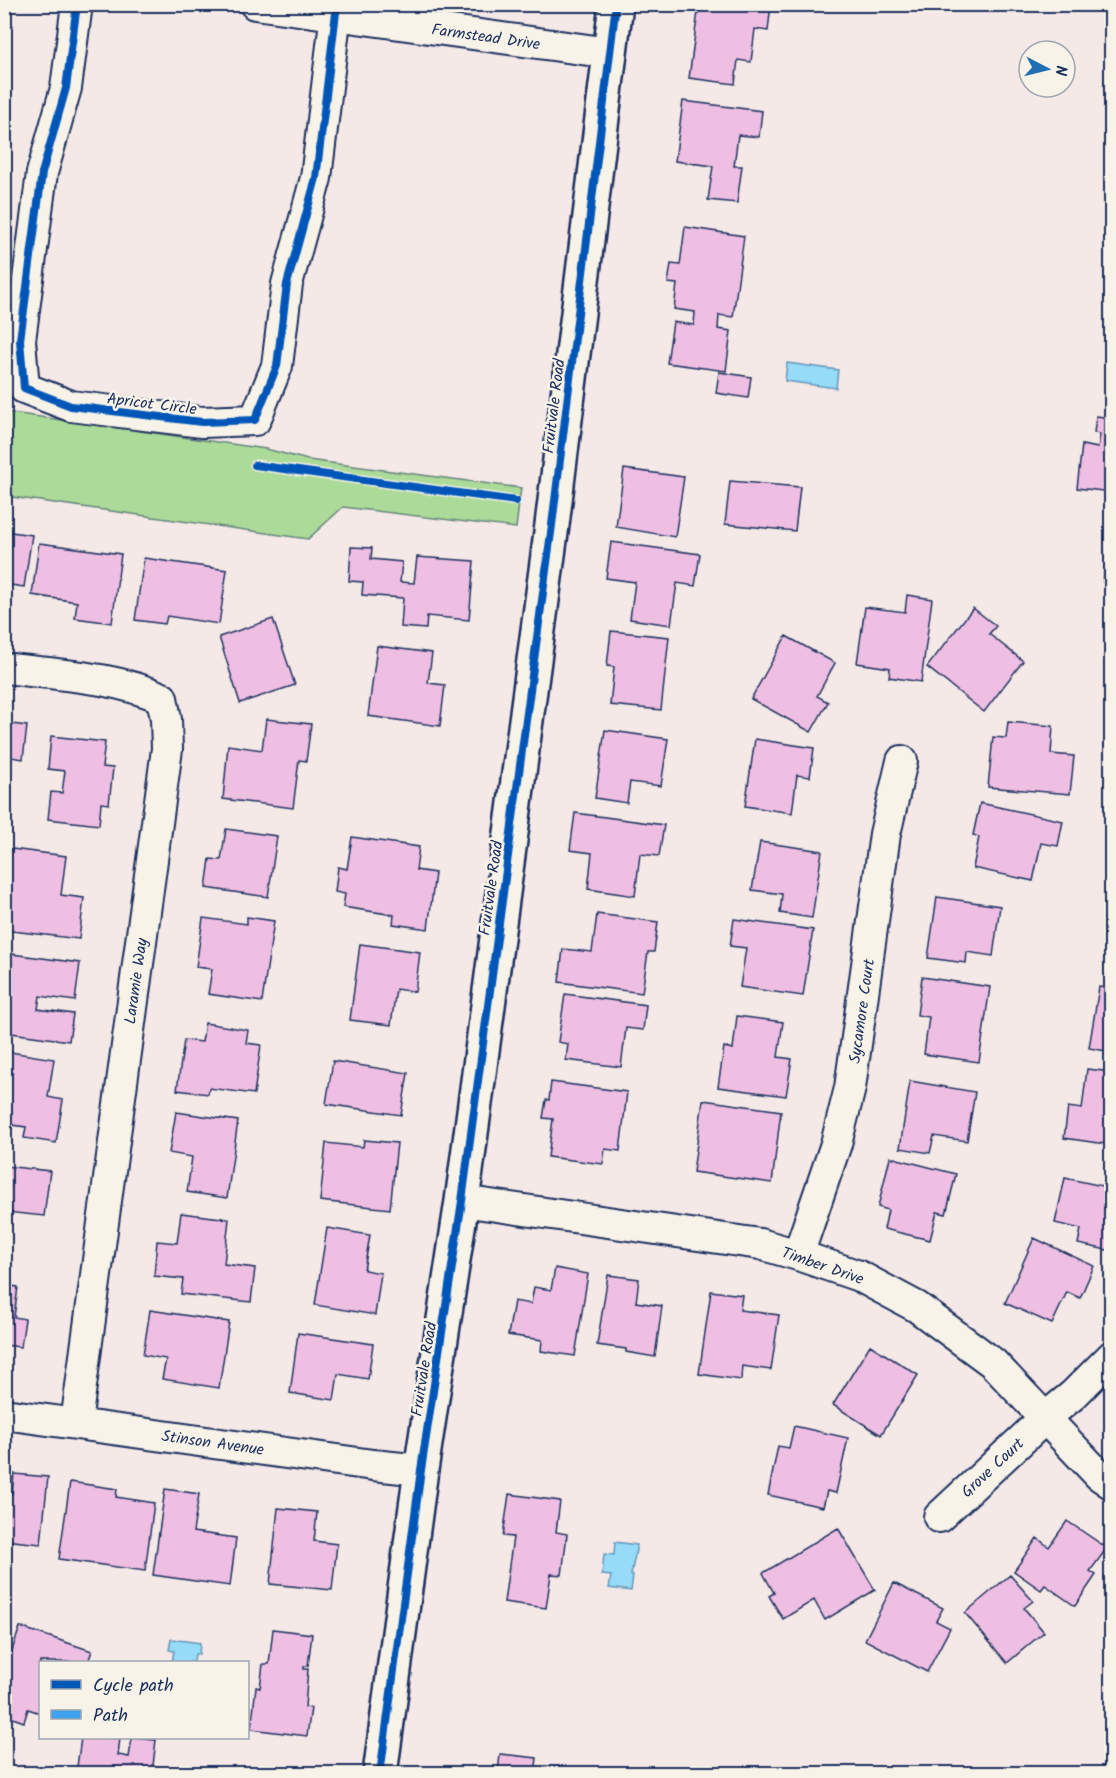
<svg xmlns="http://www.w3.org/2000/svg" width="1116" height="1778" viewBox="0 0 1116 1778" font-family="Kalam,sans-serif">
  <rect width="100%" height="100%" fill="#f5e9e7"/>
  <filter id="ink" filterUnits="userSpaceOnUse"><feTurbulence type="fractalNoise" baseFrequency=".0167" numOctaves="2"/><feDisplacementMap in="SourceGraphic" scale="12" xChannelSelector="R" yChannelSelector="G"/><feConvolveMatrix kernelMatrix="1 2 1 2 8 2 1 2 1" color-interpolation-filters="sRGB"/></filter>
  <g filter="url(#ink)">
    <path fill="#acda99" stroke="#64847c" stroke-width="1.5" d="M5 412 266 449 308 460 521 488 516 528 343 507 308 539 5 496Z"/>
    <path fill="#96dbf8" stroke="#6596ba" stroke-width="1.5" d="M787 363 838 370 836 388 785 381Z
      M615 1542 637 1545 631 1575 633 1576 631 1591 609 1588 611 1576 602 1575 604 1554 614 1555Z
      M171 1639 200 1643 199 1654H195L194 1662H172L174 1651 169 1650Z"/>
    <path fill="#eebfe2" stroke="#1b2f5e" stroke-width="1.5" d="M699 4H771L768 31 755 29 751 62 738 60 735 84 689 78Z
      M683 101 762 111 759 137 738 135 734 166H742L737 203 708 200 713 166 675 161Z
      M685 227 744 236 733 317 719 315 718 329 731 331 726 371 667 363 673 322 694 325 695 312 674 309 677 284 668 283 671 264 680 265Z
      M719 372 751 377 748 398 716 393Z
      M1096 416 1112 418V492L1077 488 1082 445 1098 448 1100 434 1094 433Z
      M624 469 684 477 675 537 616 527Z
      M730 481 800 487 795 531 725 524Z
      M1112 520V583L1103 582Z
      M4 531 32 535 24 587 4 584Z
      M611 542 700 554 695 586 677 583 671 625 630 619 635 582 606 578Z
      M39 543 121 554 112 623 75 618 77 602 32 595Z
      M351 547 372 548 371 559 402 562 400 582 414 583 417 557 474 561 469 620 427 616 426 629 401 627 403 598 362 595 363 582 349 581Z
      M144 558 227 570 219 624 167 616 165 624 135 620Z
      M907 595 932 599 921 682 889 677 890 668 857 663 865 607 905 612Z
      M973 608 996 626 989 634 1023 661 984 712 927 667Z
      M273 619 295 685 240 703 219 637Z
      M611 631 669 637 661 710 610 705 614 667 607 666Z
      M786 636 835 663 817 696 828 702 811 732 751 699Z
      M377 646 432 653 428 683 445 685 440 726 368 716Z
      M266 719 311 724 306 761 299 760 293 808 223 799 228 745 262 750Z
      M1008 722 1053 726 1051 754 1074 756 1070 794 988 787 993 737 1006 738Z
      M4 723 27 726 23 759 5 756 4 760Z
      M605 730 668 739 661 786 630 782 627 803 595 798Z
      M51 736 105 742 102 767 113 768 109 804 101 803 99 825 48 819 51 792 62 793 65 771 48 769Z
      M755 739 814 748 810 777 797 775 792 813 745 806Z
      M980 803 1063 821 1058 846 1041 843 1033 881 973 868 979 837 973 835Z
      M575 813 664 825 659 856 640 854 635 896 588 889 592 853 570 850Z
      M226 829 277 836 268 897 206 888 210 859 221 860Z
      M352 837 419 847 416 870 435 873 428 929 393 924 394 915 343 907 345 894 335 892 338 867 347 869Z
      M760 842 822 851 812 918 780 913 782 894 752 890Z
      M4 848 66 856 61 895 84 898 79 939 4 930Z
      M937 897 1000 906 993 956 967 952 966 963 928 958Z
      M597 914 658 922 654 952H648L642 993 559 982 563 949 592 952Z
      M247 917 274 921 262 1002 208 994 212 969 196 967 203 918 247 924Z
      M734 919 813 930 803 996 740 987 746 948 730 946Z
      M360 944 420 952 415 992 396 989 391 1025 350 1020Z
      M4 953 80 963 75 1001 40 996 38 1009 73 1014 69 1041 4 1032Z
      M922 977 990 987 979 1062 924 1054 929 1017 917 1015Z
      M1099 987 1112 989V1052L1089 1048Z
      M565 994 646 1005 643 1030 626 1028 621 1067 566 1060 568 1044 558 1042Z
      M737 1016 783 1022 778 1057 792 1059 786 1096 718 1087 724 1047 733 1049Z
      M205 1023 248 1030 246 1043 261 1045 254 1094 209 1088 208 1094 177 1090 184 1040 202 1042Z
      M4 1051 54 1059 48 1097 63 1100 56 1143 24 1138 26 1127 4 1124Z
      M333 1061 408 1073 401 1115 326 1104Z
      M1087 1069 1112 1072V1145L1064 1138 1068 1107 1082 1109Z
      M910 1081 975 1092 967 1141 934 1136 930 1153 900 1148Z
      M551 1082 627 1092 620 1151 605 1149 603 1164 548 1157 553 1119 543 1118 546 1100H549Z
      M703 1100 781 1111 772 1183 693 1172Z
      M176 1112 238 1121 227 1198 187 1192 192 1157 169 1153Z
      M364 1140 397 1143 390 1209 320 1201 326 1143 363 1147Z
      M890 1157 956 1174 946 1214 937 1212 930 1240 884 1229 888 1210 878 1207Z
      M4 1166 50 1171 44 1216 6 1212 4 1228Z
      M1065 1178 1112 1188V1251L1078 1244 1081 1229 1055 1223Z
      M181 1213 229 1219 224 1264 255 1268 251 1302 181 1294 183 1279 154 1276 157 1241 177 1243Z
      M327 1228 370 1235 364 1270 381 1273 375 1315 315 1305Z
      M1034 1238 1094 1266 1080 1298 1067 1292 1052 1324 1005 1303Z
      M555 1268 588 1274 575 1356 541 1351 542 1340 508 1335 514 1301 531 1304 534 1287 551 1290Z
      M608 1275 639 1279 636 1302 662 1306 655 1357 626 1352V1349L597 1345Z
      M4 1285 18 1287 14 1317 25 1319 21 1347 4 1345Z
      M711 1291 742 1295 740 1310 779 1315 771 1370 742 1366 741 1380 699 1374Z
      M150 1310 229 1322 219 1388 162 1379 166 1359 143 1355Z
      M298 1333 373 1344 368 1379 338 1374 334 1400 290 1393Z
      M870 1345 918 1375 881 1435 833 1405Z
      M794 1426 848 1438 836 1493 827 1491 823 1507 768 1495 778 1446 789 1448Z
      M14 1474 48 1477 41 1544 4 1540V1493L12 1494Z
      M70 1482 117 1489 116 1497 154 1503 145 1571 59 1559Z
      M165 1489 199 1494 193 1532 236 1538 230 1586 153 1575Z
      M509 1494 560 1501 556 1532 567 1534 562 1575 551 1574 546 1608 504 1602 513 1537 503 1536Z
      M278 1508 317 1512 314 1541 337 1544 332 1590 270 1584Z
      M1067 1521 1107 1548 1090 1571 1096 1575 1075 1606 1045 1585 1041 1590 1014 1571 1037 1538 1049 1547Z
      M838 1528 875 1590 825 1620 814 1600 783 1619 769 1596 774 1593 763 1573Z
      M1010 1575 1033 1601 1024 1608 1044 1632 1007 1663 965 1613Z
      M894 1583 943 1608 936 1621 950 1628 927 1672 865 1640Z
      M20 1627 92 1651 88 1662H40V1713L28 1709 24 1722 4 1715V1674Z
      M273 1629 312 1634 308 1666H304V1669H308L305 1707 311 1708 307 1736 251 1729 256 1687 260 1688 263 1664H269Z
      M81 1738H120L118 1755 129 1757 132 1738 156 1740 152 1774H76Z
      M500 1754 537 1758 535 1774H498Z"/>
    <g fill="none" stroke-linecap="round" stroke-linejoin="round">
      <g stroke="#1b2f5e" stroke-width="34">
        <path id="minor" d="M77 4 66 88 42 173 20 340 24 388 71 406 202 422 255 420 277 366 287 284 316 178 337 4
          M255 4 610 53
          M4 668C57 675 113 676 162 698L166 719 167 749 76 1423
          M462 1201 760 1244 798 1255 859 1276 917 1307 993 1363 1099 1475 1112 1484
          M798 1255 836 1144 850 1088 885 834 902 761
          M4 1414 373 1465 421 1470
          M939 1517 1045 1418 1073 1395 1112 1356"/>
      </g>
      <g stroke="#1b2f5e" stroke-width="38">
        <path id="tertiary" d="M380 1774 421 1470 462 1201 552 525 616 4"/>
      </g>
      <use href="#minor" stroke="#f7f3e8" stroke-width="30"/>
      <use href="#tertiary" stroke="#f7f3e8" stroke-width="33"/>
      <path stroke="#3da3ed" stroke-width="6" stroke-dasharray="12 6" stroke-linecap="butt" d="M4 430 8 431"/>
      <g stroke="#f7f3e8" stroke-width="11">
        <path id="cycleway" d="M77 4 66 88 42 173 20 340 24 388 71 406 202 422 255 420 277 366 287 284 316 178 337 4
          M255 465 516 501
          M380 1774 421 1470 462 1201 552 525 616 4"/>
      </g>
      <use href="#cycleway" stroke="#0057b8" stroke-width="8"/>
    </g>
  </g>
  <g text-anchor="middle" stroke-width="5" stroke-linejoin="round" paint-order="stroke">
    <g font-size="16" fill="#1b2f5e" stroke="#f7f3e8">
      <text transform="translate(486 36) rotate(8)" y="6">Farmstead Drive</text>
      <text transform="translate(152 403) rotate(7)" y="6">Apricot Circle</text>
      <text transform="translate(553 406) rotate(-83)" y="6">Fruitvale Road</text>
      <text transform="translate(490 888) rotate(-82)" y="6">Fruitvale Road</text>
      <text transform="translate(135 981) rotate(-82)" y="6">Laramie Way</text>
      <text transform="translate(861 1011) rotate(-82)" y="6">Sycamore Court</text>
      <text transform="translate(823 1265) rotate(19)" y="6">Timber Drive</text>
      <text transform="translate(423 1369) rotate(-81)" y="6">Fruitvale Road</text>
      <text transform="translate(213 1442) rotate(8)" y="6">Stinson Avenue</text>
      <text transform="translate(992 1467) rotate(-43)" y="6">Grove Court</text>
    </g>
  </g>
  <rect width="1116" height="1778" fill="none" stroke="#f7f3e8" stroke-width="24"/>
  <rect x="12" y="12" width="1092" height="1754" fill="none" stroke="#1b2f5e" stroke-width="2" filter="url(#ink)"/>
  <rect x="39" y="1661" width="210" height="78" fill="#f7f3e8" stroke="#9fa5b1" stroke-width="1.5"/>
  <rect x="51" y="1680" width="30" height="9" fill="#0057b8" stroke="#9fa5b1" stroke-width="1.5"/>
  <text x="93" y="1691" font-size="18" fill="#1b2f5e">Cycle path</text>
  <rect x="51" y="1710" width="30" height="9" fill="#3da3ed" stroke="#9fa5b1" stroke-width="1.5"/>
  <text x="93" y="1721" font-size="18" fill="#1b2f5e">Path</text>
  <g transform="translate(1047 69) rotate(97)"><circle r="28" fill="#f7f3e8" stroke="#9fa5b1" stroke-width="1.5"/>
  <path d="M0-4.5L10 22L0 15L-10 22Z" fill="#1f6fb2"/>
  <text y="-9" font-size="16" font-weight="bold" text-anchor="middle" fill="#1b2f5e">N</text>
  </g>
</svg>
